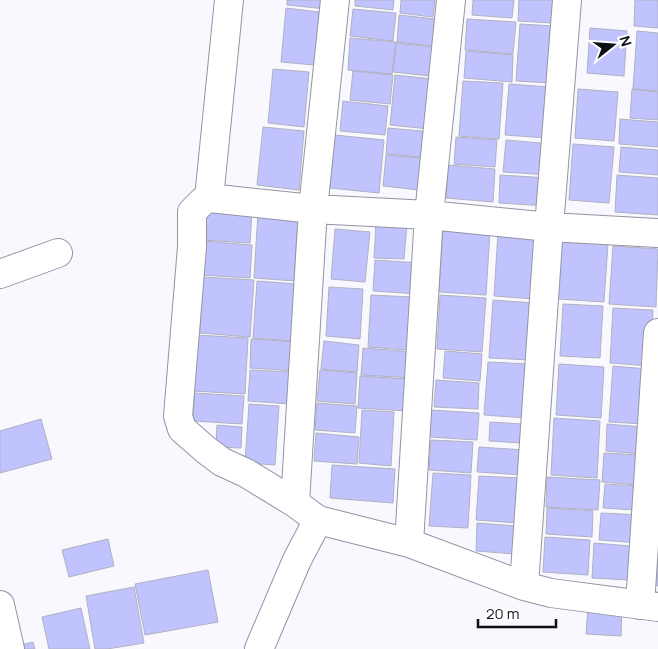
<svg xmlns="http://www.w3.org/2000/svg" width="658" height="649" viewBox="0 0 658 649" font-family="Manrope,sans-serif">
  <rect width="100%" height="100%" fill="#f8f8fe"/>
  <path fill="#c1c3fe" stroke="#b0b1c0" d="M287 0H327L326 9 287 5Z
    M355 0H394L393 10 355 6Z
    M401 0H435L433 17 400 13Z
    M473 0H514L512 18 472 15Z
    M519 0H554L552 23 518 21Z
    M635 0H658V28L634 26Z
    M286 8 319 12 314 65 281 62Z
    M353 9 396 13 393 41 350 36Z
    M399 15 435 19 433 46 397 42Z
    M467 19 516 22 513 54 465 50Z
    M520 24 554 26 550 83 516 81Z
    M590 28 627 31 624 76 587 73Z
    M637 31 658 33V91L633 89Z
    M350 38 396 42 392 74 348 70Z
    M396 43 433 47 430 76 393 72Z
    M466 51 513 55 512 82 464 78Z
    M273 69 309 72 304 127 268 123Z
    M353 71 393 75 390 104 350 100Z
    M395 75 433 79 429 129 390 125Z
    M463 81 503 83 499 139 459 136Z
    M509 84 550 87 546 138 505 135Z
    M578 89 618 92 614 141 575 138Z
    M632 89 658 92V120L630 118Z
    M343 101 388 106 385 135 340 131Z
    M620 119 658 122V147L619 144Z
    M263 127 304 131 299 190 257 185Z
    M388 128 433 132 431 158 386 154Z
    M335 135 384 140 379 193 330 188Z
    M456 137 497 140 495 167 454 164Z
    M506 140 551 144 549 175 503 172Z
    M573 144 614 147 609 203 569 200Z
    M621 147 658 150V175L619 172Z
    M386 155 431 159 428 191 383 186Z
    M448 165 495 169 493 202 446 198Z
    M500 175 549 178 547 206 499 203Z
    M617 175 658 178V215L615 212Z
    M203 207 252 211 250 243 202 240Z
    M258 213 298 216 294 281 254 278Z
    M376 222 407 224 404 259 374 258Z
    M335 229 370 232 365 282 331 279Z
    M443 229 490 232 486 295 439 292Z
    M498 232 539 235 535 299 494 296Z
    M561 240 608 243 604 302 558 299Z
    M202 241 252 245 250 278 200 275Z
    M613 246 658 249 656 307 609 304Z
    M375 260 420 263 418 294 373 291Z
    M203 277 254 280 250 337 200 333Z
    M257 281 297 284 293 341 253 338Z
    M329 287 363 289 360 339 326 336Z
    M371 295 412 297 408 350 368 347Z
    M440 295 486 298 482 352 437 349Z
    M493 300 534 303 530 360 489 358Z
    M563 304 603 306 600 358 560 356Z
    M613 308 653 310 650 366 610 363Z
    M197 335 248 338 245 394 193 391Z
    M251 339 298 342 296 371 250 368Z
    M324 341 359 345 357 372 321 369Z
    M363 348 415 352 414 378 361 375Z
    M445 351 482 354 480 381 443 378Z
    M488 362 529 364 526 418 484 415Z
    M559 364 604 367 601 418 556 415Z
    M613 366 648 369 645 424 609 422Z
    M250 370 291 372 289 404 248 401Z
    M320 370 357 373 355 404 317 401Z
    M360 376 408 379 406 411 358 408Z
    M436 380 479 383 478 409 434 407Z
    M195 393 244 396 242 424 193 421Z
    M317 403 357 406 355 433 315 430Z
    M249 404 279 406 275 465 245 463Z
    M362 410 394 412 391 466 359 463Z
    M431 410 479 413 477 440 429 437Z
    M554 418 600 421 597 478 551 475Z
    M41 419 52 459 0 473V431Z
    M490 422 523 424 522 443 489 441Z
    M607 424 643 427 642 454 606 451Z
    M217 425 242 427 241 448 216 447Z
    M316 433 359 437 357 464 314 461Z
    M431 440 473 442 471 473 429 470Z
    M479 447 525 450 523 475 477 472Z
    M604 453 640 455 638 485 602 482Z
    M332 465 395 469 393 503 330 498Z
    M433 473 471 475 468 528 429 526Z
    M479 476 521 478 518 523 476 520Z
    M547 477 600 480 598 510 546 507Z
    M605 484 636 486 634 510 603 508Z
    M547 508 593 511 592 537 546 534Z
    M601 513 641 515 640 543 599 540Z
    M477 523 517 526 515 554 476 551Z
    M545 537 590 540 588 575 543 572Z
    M108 539 114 566 69 577 62 550Z
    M594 543 631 546 629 580 592 578Z
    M658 549V586L655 585Z
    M208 570 218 622 145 635 135 584Z
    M134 587 144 643 107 649H95L86 596Z
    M588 607 622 609 621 636 586 634Z
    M81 608 90 649H49L42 617Z
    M33 642 35 649H17L16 646Z"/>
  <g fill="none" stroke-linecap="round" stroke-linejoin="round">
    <g stroke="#9394a2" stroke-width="30">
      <path id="minor" d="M209 198 229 0
        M658 233 549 227 429 215 313 209 209 198 203 201 192 212V247L178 416 182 429 206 450 222 462 246 473 295 503 318 520 409 543 524 586 551 593 658 607
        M0 274 58 253
        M295 503 313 209 335 0
        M409 543 429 215 451 0
        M524 586 549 227 567 0
        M0 605 10 649
        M640 605 658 333
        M259 649 297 560 318 520"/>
    </g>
    <use href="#minor" stroke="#fff" stroke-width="28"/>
  </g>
  <g transform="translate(613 45) rotate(73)" stroke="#ffffff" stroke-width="4" paint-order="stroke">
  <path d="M0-4L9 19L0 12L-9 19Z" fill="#0e0f14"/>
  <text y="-8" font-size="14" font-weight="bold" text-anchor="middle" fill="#0e0f14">N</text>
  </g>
  <path d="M478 619v8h78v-8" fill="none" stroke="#0e0f14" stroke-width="2.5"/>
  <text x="486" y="619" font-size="15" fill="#0e0f14" stroke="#ffffff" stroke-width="4" paint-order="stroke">20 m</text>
</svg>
